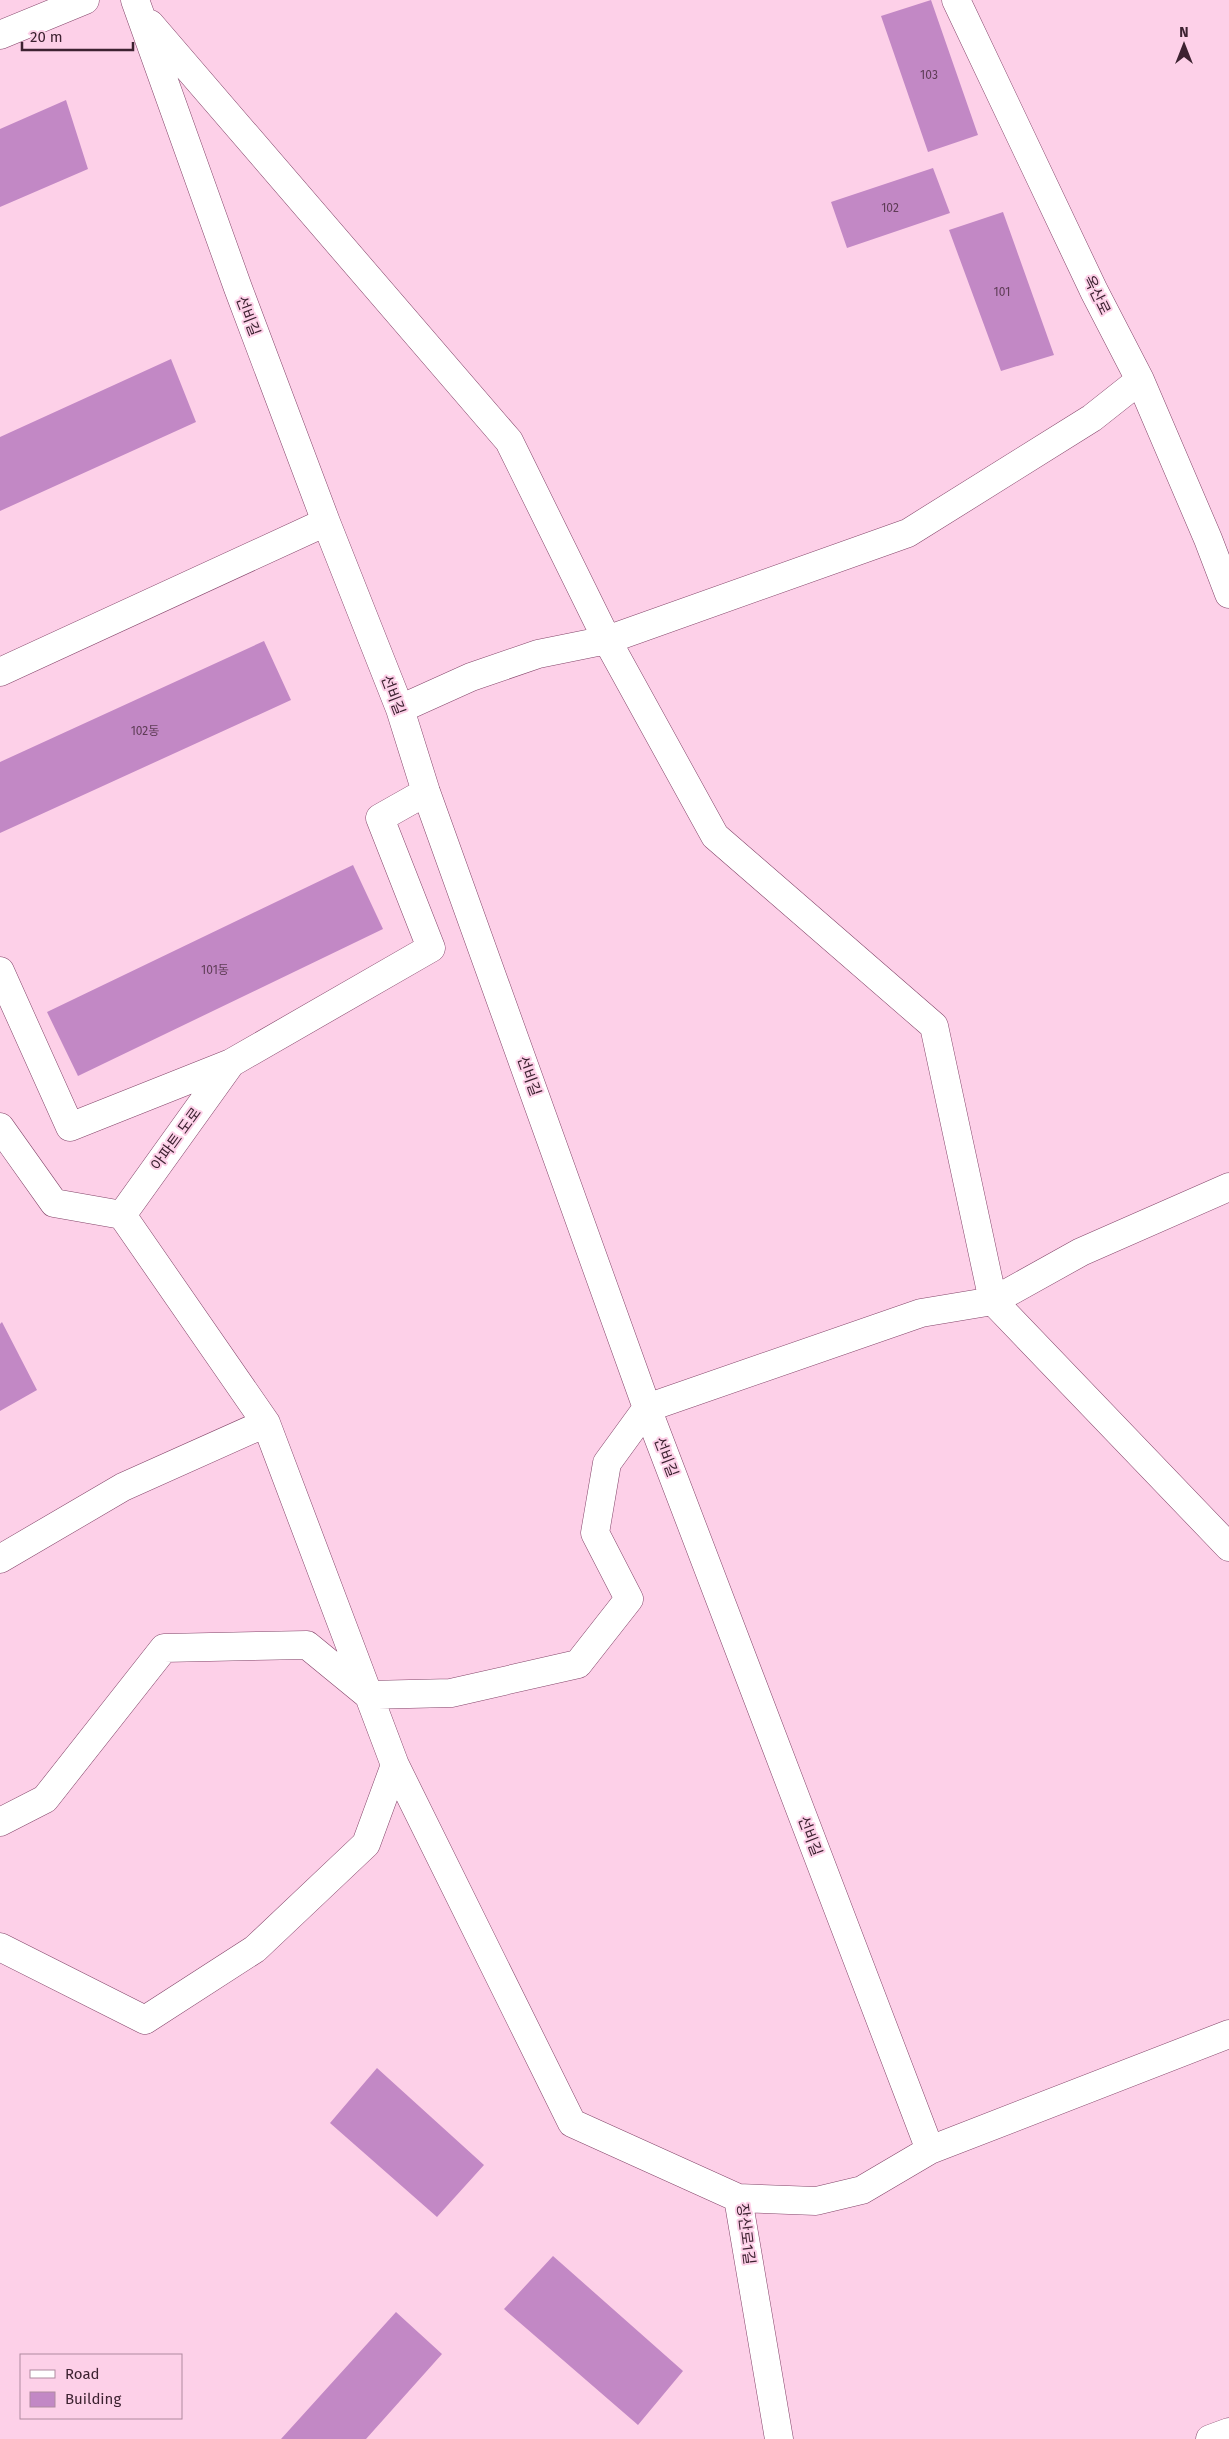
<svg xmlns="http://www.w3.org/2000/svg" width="1229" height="2439" viewBox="0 0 1229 2439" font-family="'Fira Sans','Noto Sans KR',sans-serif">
  <rect width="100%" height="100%" fill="#fdd0e8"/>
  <path fill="#c288c5" d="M931 0 978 135 928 152 881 16Z
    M66 100 88 169 0 207V129Z
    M933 168 950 213 847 248 831 202Z
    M1003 212 1054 355 1001 371 949 230Z
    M171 359 196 422 0 511V437Z
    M264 641 291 700 0 833V762Z
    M353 865 383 929 78 1076 47 1012Z
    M2 1322 37 1390 0 1411V1324Z
    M377 2068 484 2165 437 2217 330 2123Z
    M553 2256 683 2371 638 2425 504 2309Z
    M396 2312 442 2354 366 2439H281Z"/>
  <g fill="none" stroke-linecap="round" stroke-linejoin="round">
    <g stroke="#834469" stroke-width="29">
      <path id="street" d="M135 0 238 288 326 522 400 709 426 792 647 1408 930 2150
        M956 0 1094 291 1140 380 1208 539 1229 594
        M150 24 509 441 607 640 715 836 934 1026 993 1301 1081 1252 1229 1187
        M0 672 326 522
        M400 709 471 677 538 654 607 640 908 533 1092 418 1140 380
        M0 971 70 1127 231 1063 431 948 380 818 426 792
        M0 1127 54 1203 122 1215 266 1423 395 1765 572 2123 738 2198
        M122 1215 231 1063
        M0 1559 123 1487 266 1423
        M0 1822 45 1799 164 1648 307 1645 368 1695 451 1693 578 1664 629 1599 595 1533 607 1463 647 1408 921 1313 993 1301 1229 1547
        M0 1947 145 2020 255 1949 366 1844 395 1765
        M779 2439 738 2198 816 2201 862 2190 930 2150 1229 2034
        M1210 2439 1229 2432"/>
    </g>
    <g stroke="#834469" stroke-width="29">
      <path id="secondary" d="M0 35 85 0"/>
    </g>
    <use href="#street" stroke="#fff" stroke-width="28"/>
    <use href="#secondary" stroke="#fff" stroke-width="28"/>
  </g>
  <g text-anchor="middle" stroke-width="4" stroke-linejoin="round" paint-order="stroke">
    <g font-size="12" fill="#5e3c56">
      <text x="929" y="79">103</text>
      <text x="890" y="212">102</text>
      <text x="1002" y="296">101</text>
      <text x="145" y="735">102동</text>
      <text x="215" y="974">101동</text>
    </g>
    <g font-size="15" fill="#3d2231" stroke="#fdd0e8">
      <text transform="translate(1097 295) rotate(64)" y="5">옥산로</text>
      <text transform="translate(248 316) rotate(69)" y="5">선비길</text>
      <text transform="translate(393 695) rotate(69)" y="5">선비길</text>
      <text transform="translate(529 1076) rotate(70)" y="5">선비길</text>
      <text transform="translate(176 1139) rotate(-54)" y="5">아파트 도로</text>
      <text transform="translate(666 1457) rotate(69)" y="5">선비길</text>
      <text transform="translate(810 1836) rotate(69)" y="5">선비길</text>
      <text transform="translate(746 2234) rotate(83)" y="5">장산로1길</text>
    </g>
  </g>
  <rect x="20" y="2354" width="162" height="65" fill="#fdd0e8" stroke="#b08a9f"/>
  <rect x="30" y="2370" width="25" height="8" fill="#ffffff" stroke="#b08a9f"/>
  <text x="65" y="2379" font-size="15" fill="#3d2231">Road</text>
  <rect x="30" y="2392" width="25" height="15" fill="#c288c5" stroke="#b08a9f"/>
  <text x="65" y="2404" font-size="15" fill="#3d2231">Building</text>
  <g transform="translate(1184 45)" stroke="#fdd0e8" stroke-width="4" paint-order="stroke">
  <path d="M0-4L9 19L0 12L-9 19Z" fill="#3d2231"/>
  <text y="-8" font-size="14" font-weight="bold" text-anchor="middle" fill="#3d2231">N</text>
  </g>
  <path d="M22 42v8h111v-8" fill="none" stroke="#3d2231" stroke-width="2.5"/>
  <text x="30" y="42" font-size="15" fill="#3d2231" stroke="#fdd0e8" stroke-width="4" paint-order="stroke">20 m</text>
</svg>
